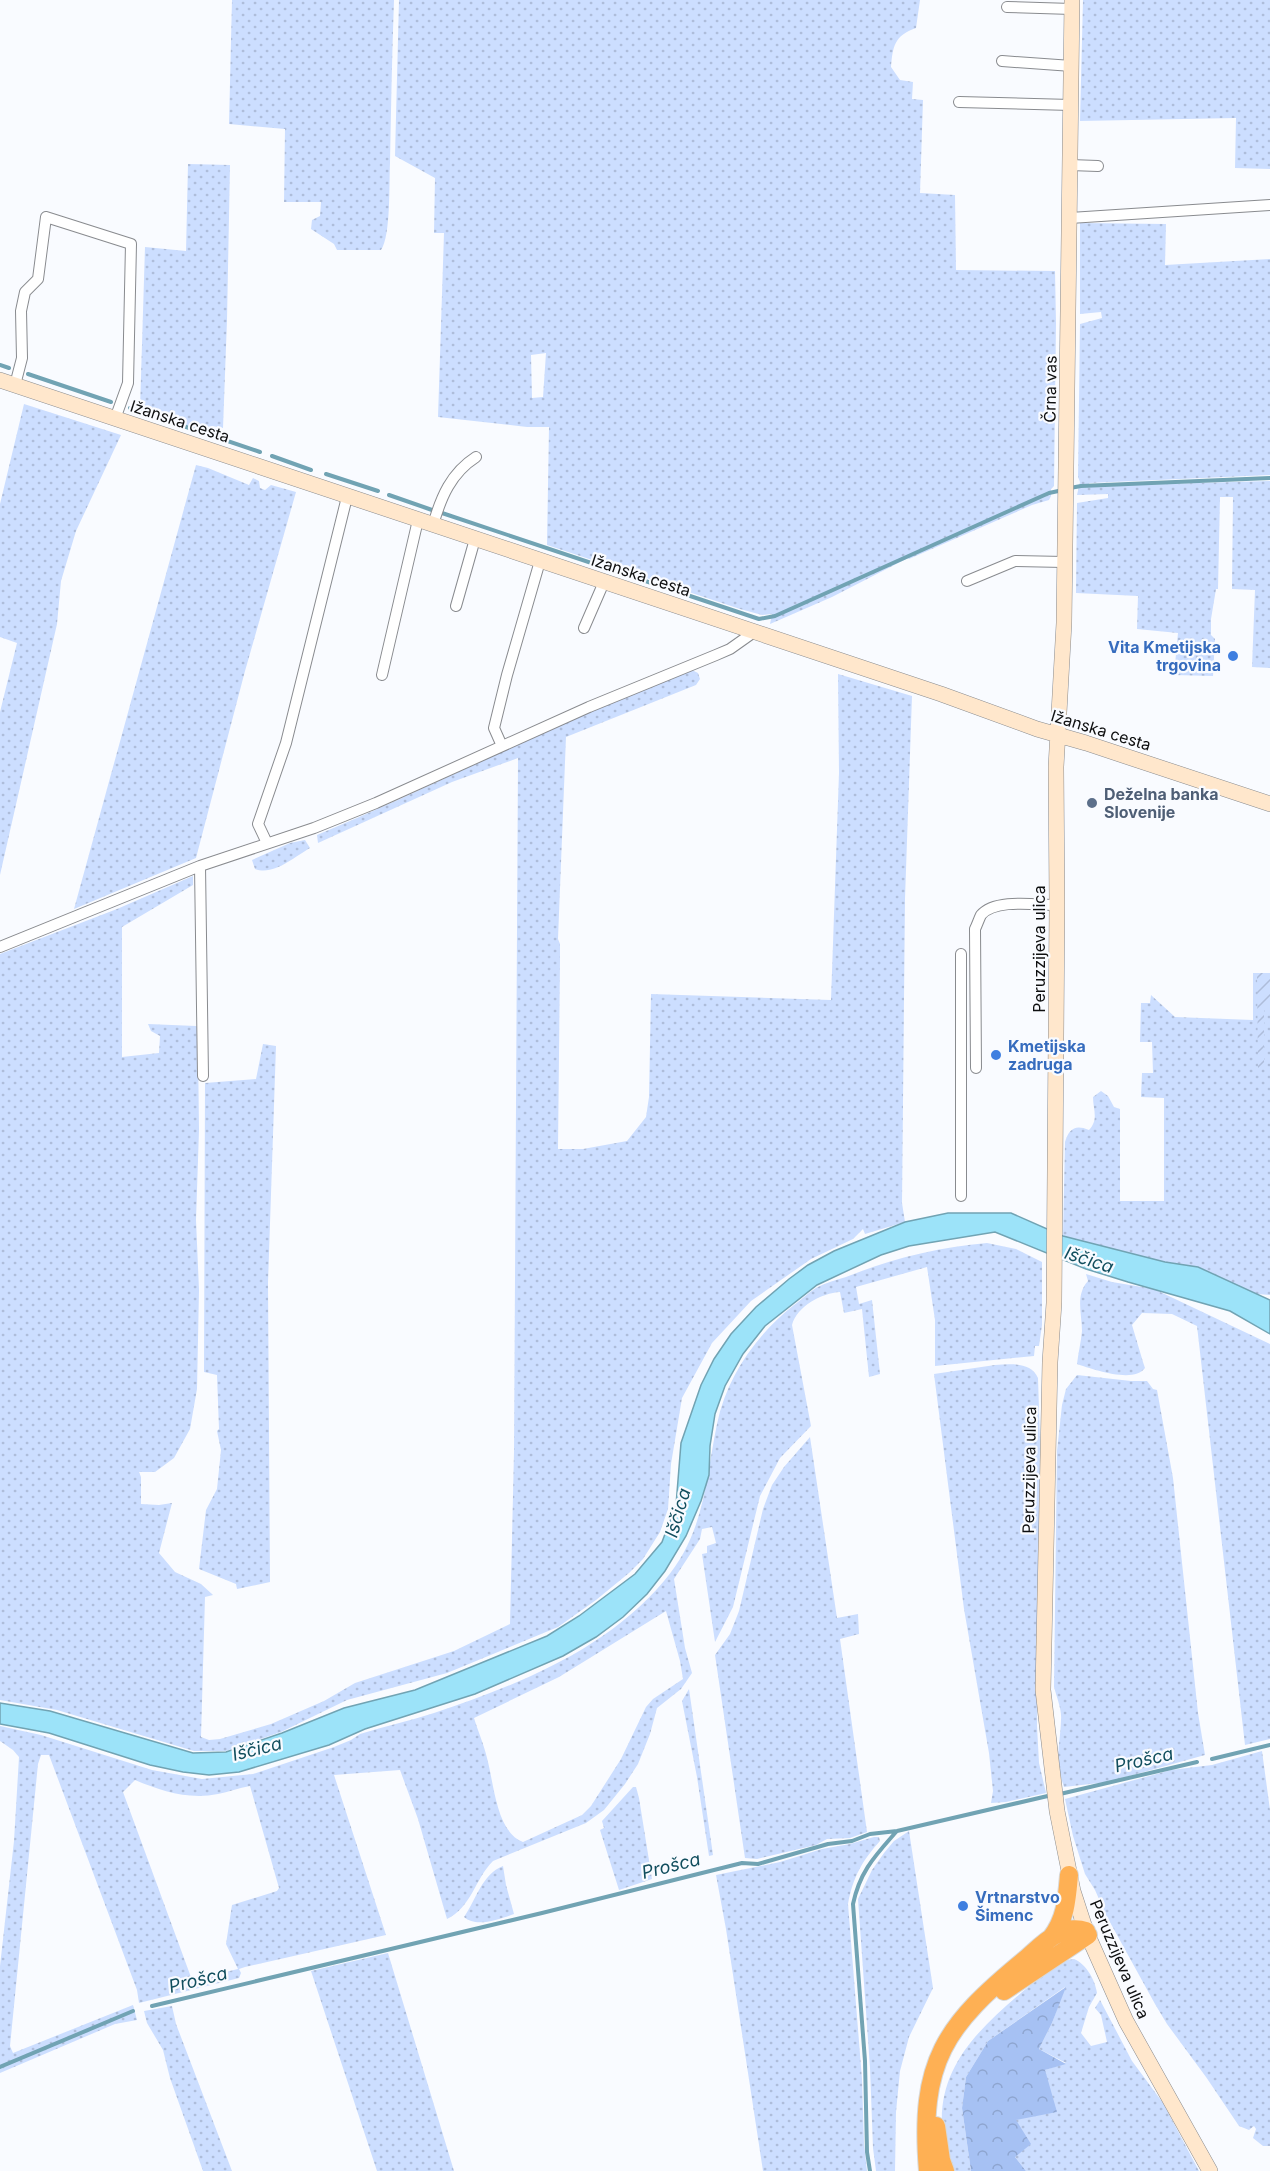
<svg xmlns="http://www.w3.org/2000/svg" width="1270" height="2171" viewBox="0 0 1270 2171" font-family="Inter,sans-serif">
  <defs>
    <pattern id="grass-dots" width="8" height="8" patternUnits="userSpaceOnUse" patternTransform="scale(1.5)"><rect width="8" height="8" fill="#ccdeff"/><path d="M2 2h.1M6 6h.1" fill="none" stroke="#aebdda" stroke-width="1.8" stroke-linecap="round"/></pattern>
    <pattern id="forest-crowns" width="20" height="18" patternUnits="userSpaceOnUse" patternTransform="scale(1.5)"><rect width="20" height="18" fill="#a6c1f3"/><path d="M2 6a3 3 0 1 1 6 0M12 15a3 3 0 1 1 6 0" fill="none" stroke="#8ea5cf"/></pattern>
    <pattern id="garden-furrows" width="10" height="10" patternUnits="userSpaceOnUse" patternTransform="scale(1.5)"><rect width="10" height="10" fill="#ccdeff"/><path d="M-1 1l2-2M0 10L10 0M9 11l2-2" fill="none" stroke="#aebdda"/></pattern>
  </defs>
  <rect width="100%" height="100%" fill="#f9fbff"/>
  <path fill="url(#grass-dots)" fill-rule="evenodd" d="M232 0H394C392 54 391 109 390 163 389 182 391 236 381 250H337L334 244 311 229 312 220 320 216 321 202H284L285 129 229 124Z
    M399 0H920L916 28C894 36 893 46 891 67L900 80 913 82 912 99 923 100 920 193 955 195 956 270 1055 271 1056 323 1054 486 1051 489V496L1049 500 1032 505 909 559 908 558 832 597 770 624 772 614 762 615 740 609 547 545 549 427H527L438 417 444 233H434L435 178 395 156ZM546 353 543 397 532 398 531 355Z
    M1083 0H1270V169L1235 168 1236 118 1080 121Z
    M188 164 230 165 227 320 223 428 212 426 204 431 140 409 145 247 186 251Z
    M1080 223 1166 224 1165 265 1270 259V475L1089 483 1090 486 1270 481V668L1252 667 1255 590 1232 589 1233 497H1220L1218 589H1216L1211 619V635L1215 639 1213 676 1174 675 1178 633 1137 629 1138 596 1076 593 1077 503 1108 498V494L1077 495 1080 482 1078 477 1080 324 1102 318 1101 312 1080 314Z
    M24 404 121 435 76 531 61 581 57 624 0 875V712L17 643 0 637V504Z
    M196 465 208 468 249 485 253 478 259 481 260 488 265 490 271 485 296 492 245 671 196 858 74 909Z
    M692 670 698 673 700 679 696 685 566 737 558 939 560 944V961L558 1149H583L627 1141 646 1117 649 1097 651 994 831 1000 839 773 838 674 912 696 905 899 902 1203 905 1222 865 1234 863 1229 853 1239 811 1259 751 1301 712 1343 682 1398 671 1464 668 1509 660 1532 643 1559 629 1573 596 1600 558 1627 447 1673 347 1700 281 1732 226 1751H194L57 1710 0 1700V954L117 909 193 876V885L122 927V1057L159 1053 160 1036 151 1031 148 1024 196 1026 201 1029 198 1048 199 1130 196 1220 199 1290 197 1389 190 1429 174 1458 155 1472H139L141 1477V1504L159 1505 172 1503 159 1553 175 1572 201 1584 213 1595 205 1597 201 1737 209 1740 220 1739 271 1724 324 1701 355 1683 454 1651 510 1624 514 1452 518 758 452 782 318 843 317 835C443 783 564 718 692 670Z
    M305 840 310 848C294 857 274 876 255 869L252 860 290 843Z
    M1253 973H1270V1295L1257 1294 1198 1267 1169 1263 1063 1236 1065 1142C1069 1129 1075 1124 1089 1130 1099 1119 1093 1110 1093 1097L1101 1091 1108 1096 1114 1107 1120 1109V1201H1164V1098L1141 1097 1142 1073H1153L1152 1042H1140L1141 1003H1150L1151 995 1175 1017 1253 1020Z
    M263 1044 276 1046 268 1283 270 1582 237 1589 236 1584 199 1569 206 1510 217 1489 221 1450 217 1431 219 1429 217 1375 204 1372 205 1083 256 1079Z
    M987 1243 1016 1249 1042 1262V1325L1039 1346H1035L1034 1356 935 1366V1320L927 1267 856 1287 859 1304 872 1300 880 1374 869 1377 862 1309 844 1313 840 1292C822 1293 797 1306 792 1325L811 1426 780 1458 760 1496 733 1607 715 1642 702 1554 707 1553V1546L716 1543 712 1527 702 1529 700 1539 674 1579 685 1648 692 1673 681 1689 657 1708 650 1734 638 1764 625 1784 604 1810 586 1823 493 1861C475 1879 471 1908 447 1919L418 1819 400 1770 334 1775 386 1935 245 1967 239 1969 241 1973 239 1978 139 2003 137 1990 49 1755H41L38 1764 10 2046 13 2053 133 2005 137 2020 115 2024 0 2073V1966L14 1841 19 1757 13 1750 0 1741V1726L41 1735 152 1770 202 1779 253 1774 334 1747 351 1740 360 1734C385 1726 410 1721 434 1713 518 1685 606 1650 664 1581 705 1533 705 1482 717 1424 727 1376 756 1335 794 1305 801 1300 808 1293 816 1288 825 1283 836 1280 846 1277 891 1259 938 1247 987 1243ZM666 1611 680 1661 683 1679 653 1699 646 1707 621 1759 591 1806 582 1815 523 1842C496 1832 494 1783 487 1758 484 1745 478 1731 474 1718L559 1677ZM135 1780C161 1791 189 1800 218 1794 228 1792 239 1788 250 1786L279 1888 277 1891 232 1905 226 1944 238 1969 192 1980 123 1792Z
    M1086 1274 1112 1282 1154 1289 1270 1344V1739L1245 1745 1197 1326 1172 1314 1142 1313 1132 1325 1143 1362 1145 1368C1134 1384 1092 1369 1077 1364 1078 1354 1081 1342 1082 1331 1082 1314 1075 1295 1088 1281Z
    M995 1365C1011 1364 1031 1362 1038 1378L1040 1441 1037 1726 1039 1763 1046 1793 1006 1802 991 1803 993 1791 989 1753 964 1609 934 1374Z
    M1077 1375 1131 1381H1147L1153 1389 1157 1390 1173 1478 1198 1713 1205 1755 1108 1782 1064 1787C1054 1758 1060 1748 1061 1720 1062 1710 1057 1698 1054 1687L1057 1451 1062 1405 1066 1389Z
    M810 1437 837 1618 858 1614 859 1634 840 1639 867 1832 850 1838 827 1839 816 1845 757 1859 745 1858 715 1655 730 1634 739 1611 763 1509 772 1485 784 1467Z
    M689 1689 713 1855 709 1856 697 1777 682 1701Z
    M1262 1751 1270 1810V2146H1263L1253 2138 1256 2129 1254 2126 1249 2130 1239 2126 1206 2077 1167 2024 1155 2004 1106 1915 1095 1890 1085 1874 1073 1836 1065 1799 1171 1770 1212 1765Z
    M633 1787H636L639 1798 652 1879 619 1890 600 1830 604 1828 602 1821Z
    M909 1831 933 1988 909 2037 900 2071 896 2112 895 2171H876L873 2148 870 2068 858 1899 872 1870 884 1853 894 1841Z
    M874 1837H879L880 1841C862 1861 853 1877 848 1904L862 2079 864 2144 867 2171H763L726 1929 716 1875 780 1862 822 1849 850 1844Z
    M503 1866 506 1885 514 1914C500 1919 476 1928 464 1917 476 1900 482 1874 503 1866Z
    M388 1953 454 2171H377L311 1971Z
    M1074 1959C1086 1964 1095 1979 1097 1993L1089 2007 1081 2033 1091 2046 1107 2042 1101 2015 1095 2008 1100 2000 1132 2061 1163 2103 1199 2171H1026L1015 2157V2120L1045 2070 1066 2063 1039 2049 1052 2023 1065 1987 988 2041 966 2077 962 2108 971 2171H950C947 2156 942 2141 942 2126 939 2066 979 2029 1021 1993 1039 1979 1049 1962 1074 1959Z
    M172 2006 176 2024 232 2171H203L170 2078 163 2050 147 2023 144 2011Z"/>
  <path fill="url(#forest-crowns)" d="M1066 1987 1052 2023 1039 2049 1066 2064 1045 2070 1057 2112 1016 2120 1031 2144 1015 2157 1026 2171H971L962 2108 966 2077 988 2041Z"/>
  <path fill="url(#garden-furrows)" d="M1257 973H1270V1007H1264V1068H1258Z"/>
  <path fill="#9ce3f9" stroke="#71a3b3" stroke-width="1.5" d="M948 1213H1011L1063 1236 1165 1262 1198 1267 1270 1300V1334L1230 1311 1128 1282 1086 1269 995 1232 909 1246 881 1255 817 1285 765 1326 743 1354 725 1386 715 1414 710 1446 709 1475 701 1501 686 1536 665 1571 647 1594 623 1617 596 1637 563 1656 475 1694 365 1729 329 1745 239 1772 209 1775 183 1772 150 1765 49 1733 0 1724V1703L50 1711 193 1753 226 1752 282 1733 344 1708 415 1690 547 1636 579 1616 635 1574 662 1542 676 1505 681 1443 701 1385 714 1359 731 1334 756 1307 789 1279 808 1265 834 1251 905 1222Z"/>
  <g fill="none" stroke-linecap="round" stroke-linejoin="round">
    <path stroke="#71a3b3" stroke-width="4" d="M0 365 9 368
      M28 374 111 402
      M130 408 260 452
      M272 456 311 470
      M326 474 378 491
      M1070 488 1081 486 1270 478
      M389 495 432 510
      M442 513 759 619 775 616 1049 493 1063 490
      M1212 1759 1270 1745
      M1060 1794 1197 1762
      M152 2006 542 1913 742 1863 758 1864 828 1844 852 1841 870 1834 897 1831 1052 1795
      M0 2067 133 2011
      M870 2171 867 2152 865 2061 853 1904C860 1871 875 1856 896 1832"/>
    <g stroke="#898b8f" stroke-width="12">
      <path id="street" d="M1007 7 1072 9
        M1002 61 1072 66
        M959 102 1071 105
        M1070 165 1098 166
        M1070 218 1270 205
        M15 385 22 358 21 311 25 292 38 279 46 217 131 244 128 383 115 419
        M433 525C441 497 451 473 476 457
        M967 581 1015 561 1064 562
        M456 606 475 539
        M584 628 604 582
        M382 675 418 520
        M502 746 494 728 507 675 540 561
        M267 843 258 824 286 743 347 497
        M200 866 203 1076
        M0 947 200 866 314 828 376 803 589 707 716 655 730 649 754 632
        M976 1068 975 929C977 925 979 919 981 915 995 898 1037 905 1057 905
        M961 1196V954"/>
    </g>
    <g stroke="#898b8f" stroke-width="16">
      <path id="secondary" d="M1072 0 1064 623 1056 767 1057 905 1054 1303 1050 1362 1043 1690 1057 1811 1073 1891 1086 1931 1126 2021 1210 2171
        M0 380 941 694 1037 729 1086 743 1270 804"/>
    </g>
    <g stroke="#d8d9d9" stroke-width="20">
      <path id="highway" d="M1051 1938C1066 1919 1067 1898 1069 1875
        M1004 1991 1088 1935
        M936 2126 941 2160 945 2171
        M928 2171C919 2061 944 2026 1027 1958 1044 1943 1062 1923 1086 1931"/>
    </g>
    <use href="#street" stroke="#fff" stroke-width="10"/>
    <use href="#secondary" stroke="#ffe7cc" stroke-width="15"/>
    <use href="#highway" stroke="#feb054" stroke-width="18"/>
  </g>
  <g fill="#3f7fe0" stroke="#f9fbff" stroke-width="2">
    <circle cx="1233" cy="656" r="6"/>
    <circle cx="996" cy="1055" r="6"/>
    <circle cx="963" cy="1906" r="6"/>
  </g>
  <circle fill="#5c6f8a" stroke="#f9fbff" stroke-width="2" cx="1092" cy="803" r="6"/>
  <g text-anchor="middle" stroke-width="4.5" stroke-linejoin="round" paint-order="stroke">
    <g font-size="16" fill="#0e0f10" stroke="#f9fbff">
      <text transform="translate(1050 389) rotate(-89)" y="6">Črna vas</text>
      <text transform="translate(180 421) rotate(18)" y="6">Ižanska cesta</text>
      <text transform="translate(641 575) rotate(18)" y="6">Ižanska cesta</text>
      <text transform="translate(1101 730) rotate(17)" y="6">Ižanska cesta</text>
      <text transform="translate(1039 949) rotate(-90)" y="6">Peruzzijeva ulica</text>
      <text transform="translate(1029 1470) rotate(-89)" y="6">Peruzzijeva ulica</text>
      <text transform="translate(1120 1959) rotate(67)" y="6">Peruzzijeva ulica</text>
    </g>
    <g font-size="16" font-weight="bold" fill="#366cbe" stroke="#f9fbff" text-anchor="start">
      <text x="1221" y="653" text-anchor="end">Vita Kmetijska<tspan x="1221" dy="18">trgovina</tspan></text>
      <text x="1008" y="1052">Kmetijska<tspan x="1008" dy="18">zadruga</tspan></text>
      <text x="975" y="1903">Vrtnarstvo<tspan x="975" dy="18">Šimenc</tspan></text>
    </g>
    <g font-size="16" font-weight="bold" fill="#4e5e75" stroke="#f9fbff" text-anchor="start">
      <text x="1104" y="800">Deželna banka<tspan x="1104" dy="18">Slovenije</tspan></text>
    </g>
    <g font-size="18" font-style="italic" fill="#114e5e" stroke="#f9fbff">
      <text transform="translate(1089 1260) rotate(18)" y="6">Iščica</text>
      <text transform="translate(678 1513) rotate(-74)" y="6">Iščica</text>
      <text transform="translate(257 1749) rotate(-14)" y="6">Iščica</text>
      <text transform="translate(1144 1760) rotate(-13)" y="6">Prošca</text>
      <text transform="translate(671 1866) rotate(-14)" y="6">Prošca</text>
      <text transform="translate(198 1980) rotate(-14)" y="6">Prošca</text>
    </g>
  </g>
</svg>
